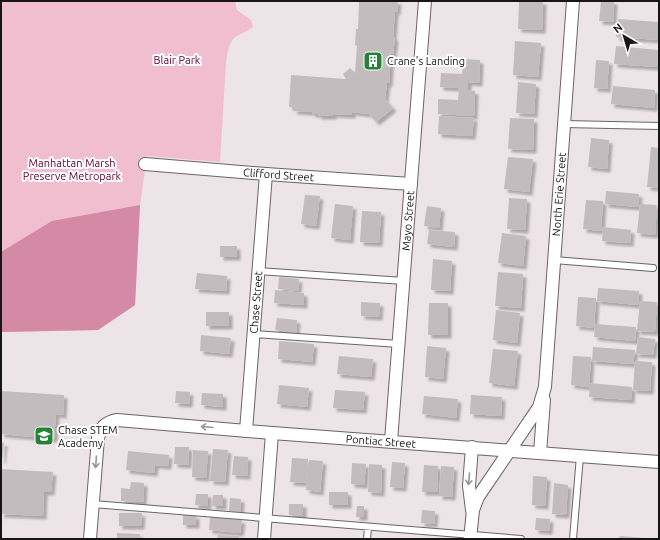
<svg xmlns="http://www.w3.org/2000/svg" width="660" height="540" viewBox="0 0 660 540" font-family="Ubuntu,sans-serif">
  <defs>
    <filter id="shadow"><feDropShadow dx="3.5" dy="3.5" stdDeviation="1" flood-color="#0004"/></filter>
  </defs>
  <rect width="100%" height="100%" fill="#ece4e7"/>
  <path fill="#f0becf" d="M1 1H235L237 10 251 20 253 27C248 31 244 32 239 35 229 39 228 51 226 61L220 162 147 156 140 205 135 305 98 330 1 332Z"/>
  <path fill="#d489a4" d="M140 205 135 305 98 330 1 332V252L52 221Z"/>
  <path fill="#c3bcbe" filter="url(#shadow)" d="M359 1H398L397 12 395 11 393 37 395 38 393 54H391L389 83H387L385 99 393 108 376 122 369 114 352 112V115L333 114V116H318V114H312V112L294 111V107H289L291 75 346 79 343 74 350 68 355 73 357 46 355 45 356 29H358Z
    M519 1H543L542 30 518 29Z
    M601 1H614L613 22 599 21Z
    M618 19 659 22V40L616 37Z
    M515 41 541 43 538 77 513 75Z
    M616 46 658 50 657 67 614 64Z
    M463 59 480 60 479 83 468 82V90L475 91 474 116 438 114V99L458 100 459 88 440 87 441 73 462 74Z
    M596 60 609 61 607 89 594 88Z
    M518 82 536 84 534 114 516 113Z
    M613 86 655 90 654 108 611 104Z
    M439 116 474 118 472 136 438 134Z
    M510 118 534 119 533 150 508 149Z
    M591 138 609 140 607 169 588 167Z
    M651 147 659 148V188L647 187Z
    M508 157 533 159 529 192 504 189Z
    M606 191 639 194 638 207 605 204Z
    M305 195 320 196 316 226 301 224Z
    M509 198 527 199 525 230 507 229Z
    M586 200 603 201 601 231 583 229Z
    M335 204 353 206 350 240 331 238Z
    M640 204 657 205 655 235 637 233Z
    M427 206 441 208 439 228 424 226Z
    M362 211 381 212 379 243 360 242Z
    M603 227 631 230 630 243 602 241Z
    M429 230 455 232 454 247 427 244Z
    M502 233 526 236 523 266 498 263Z
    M220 246H237V257H220Z
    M433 259 452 261 450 291 431 290Z
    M498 272 523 274 521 308 495 306Z
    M197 273 227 276 226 291 195 289Z
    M279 277 299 279 298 291 278 289Z
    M598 288 639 291 638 305 597 301Z
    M275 290 304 293V305L274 303Z
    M578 297 596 298 594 328 576 326Z
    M640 301 657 302 655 332 637 331Z
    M361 302 380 303 379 317 361 316Z
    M429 303H448V335H428Z
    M496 310 520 313 517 343 493 340Z
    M206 312H229V326H206Z
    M277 318 297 320 296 333 275 330Z
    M595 324 636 327 635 341 594 337Z
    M201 335 231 338 229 354 200 351Z
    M638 337 655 339 653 355 636 354Z
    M279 341 314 344 312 362 278 359Z
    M427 346 446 348 443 379 425 377Z
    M593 347 635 350 633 364 592 361Z
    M493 349 518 351 514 386 489 383Z
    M339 356 373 359 371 377 337 374Z
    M573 356 591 357 589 387 571 385Z
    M635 361 652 362 650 391 633 390Z
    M590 383 632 387 631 400 589 397Z
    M279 385 309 388 307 407 277 404Z
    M335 390 365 392 363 410 333 408Z
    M1 391 64 395 63 415 56 414 54 439 1 434Z
    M176 391 190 392 189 404 175 403Z
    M202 393 223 394V407L201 405Z
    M471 395 502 397 501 416 470 414Z
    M424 396 458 399 456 418 422 414Z
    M1 442 4 443 2 461 1 460Z
    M175 447H189L188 465 174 464Z
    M213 449 228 450 225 482 210 481Z
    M193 450 208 451 206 478 192 477Z
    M128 451 169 455 168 466 155 465 154 473 126 470Z
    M234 456 248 457 247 476 232 475Z
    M292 458 308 459 306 483 290 482Z
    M309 460 323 461 320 492 306 490Z
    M392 462 405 463 403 488 390 487Z
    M352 463 366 464 364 485 351 484Z
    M369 464 382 465 381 493 368 492Z
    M424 465 438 466 437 492H422Z
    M441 466 454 467 452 497 439 496Z
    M1 469 53 472 51 492H44L43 516 2 514 1 517Z
    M533 476 547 477 545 506 532 505Z
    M131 482 144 483 143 502 121 501V488L130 489Z
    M554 483 568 485 566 515 552 514Z
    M329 492H348V505H329Z
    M196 494H208V506L195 505Z
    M213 495H223V506H212Z
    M230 498 241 499 240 512 229 511Z
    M289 504H303V516L289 515Z
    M357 506H364V517H356Z
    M422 510 435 511 434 524 421 523Z
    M119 513H142L141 526H119Z
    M183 515H196V525H183Z
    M210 517 242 520 240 533 209 530Z
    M536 518 550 519 549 531 535 530Z
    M117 533 140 534V539H117Z
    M218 535 239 536V539H217Z
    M621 536 644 538V539H619V537Z"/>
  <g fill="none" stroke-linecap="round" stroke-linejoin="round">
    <g stroke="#6a6466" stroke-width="8">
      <path id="service" d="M564 124 659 126
        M554 260 653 268
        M258 271 404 281
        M254 334 399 344
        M93 504 521 539
        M367 539 368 527
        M573 539 580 456"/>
    </g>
    <g stroke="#6a6466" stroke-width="14">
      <g id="minor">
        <path id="s1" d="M145 164 266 174 411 184"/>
        <path id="s2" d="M246 431 266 174"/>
        <path id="s3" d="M391 441 425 1"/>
        <path d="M472 447 469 486 472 510"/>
        <path d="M540 453 544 400"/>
        <path id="s4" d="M90 539 98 438C100 428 106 422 117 420L272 433 659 462"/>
        <path d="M264 539 272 433"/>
        <path id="s5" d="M470 539 473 510 478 497 539 407 545 387 573 1"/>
      </g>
    </g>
    <use href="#service" stroke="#fff" stroke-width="6"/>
    <use href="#minor" stroke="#fff" stroke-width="12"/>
  </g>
  <defs><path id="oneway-shaft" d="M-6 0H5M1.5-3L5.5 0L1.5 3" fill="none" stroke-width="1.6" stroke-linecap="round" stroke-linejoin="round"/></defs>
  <g stroke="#979696">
    <use href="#oneway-shaft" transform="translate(207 427) rotate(-175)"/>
    <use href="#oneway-shaft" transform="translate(96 462) rotate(94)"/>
    <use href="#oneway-shaft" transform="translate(469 479) rotate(95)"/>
  </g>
  <defs>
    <g id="building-square" transform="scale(1)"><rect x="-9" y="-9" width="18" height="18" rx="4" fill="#228336" stroke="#fff"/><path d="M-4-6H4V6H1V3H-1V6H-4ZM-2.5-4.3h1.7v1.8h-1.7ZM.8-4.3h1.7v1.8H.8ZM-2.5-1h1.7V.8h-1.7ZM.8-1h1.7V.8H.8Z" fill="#fff"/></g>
    <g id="school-square" transform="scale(1)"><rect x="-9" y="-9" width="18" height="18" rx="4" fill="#228336" stroke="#fff"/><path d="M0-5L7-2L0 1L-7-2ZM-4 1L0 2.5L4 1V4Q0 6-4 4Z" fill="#fff"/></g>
  </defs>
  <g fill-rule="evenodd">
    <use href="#building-square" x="373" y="61"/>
    <use href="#school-square" x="44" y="436"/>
  </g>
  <g text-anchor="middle" stroke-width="4" stroke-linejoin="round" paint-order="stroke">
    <g font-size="11" fill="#5d0132" stroke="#fff">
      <text x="177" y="64">Blair Park</text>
      <text x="72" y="167">Manhattan Marsh<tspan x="72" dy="13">Preserve Metropark</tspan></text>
    </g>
    <g font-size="11" fill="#181516" stroke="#fff" text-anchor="start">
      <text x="387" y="65">Crane's Landing</text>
      <text x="58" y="434">Chase STEM<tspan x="58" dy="13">Academy</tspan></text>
    </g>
    <g font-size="11" fill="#181516" stroke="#fff">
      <text dy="4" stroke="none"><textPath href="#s1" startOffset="134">Clifford Street</textPath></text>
      <text dy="4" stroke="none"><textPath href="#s5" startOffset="366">North Erie Street</textPath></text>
      <text dy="4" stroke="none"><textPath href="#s3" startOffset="221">Mayo Street</textPath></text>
      <text dy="4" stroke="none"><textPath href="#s2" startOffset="129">Chase Street</textPath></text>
      <text dy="4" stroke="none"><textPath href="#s4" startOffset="394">Pontiac Street</textPath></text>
    </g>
  </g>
  <rect width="660" height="540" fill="none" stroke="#181516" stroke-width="4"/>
  <g transform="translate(624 36) rotate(322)" stroke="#ffffff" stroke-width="3" paint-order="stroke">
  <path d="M0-3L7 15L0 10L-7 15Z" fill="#181516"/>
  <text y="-6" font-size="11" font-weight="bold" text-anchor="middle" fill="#181516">N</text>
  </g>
</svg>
